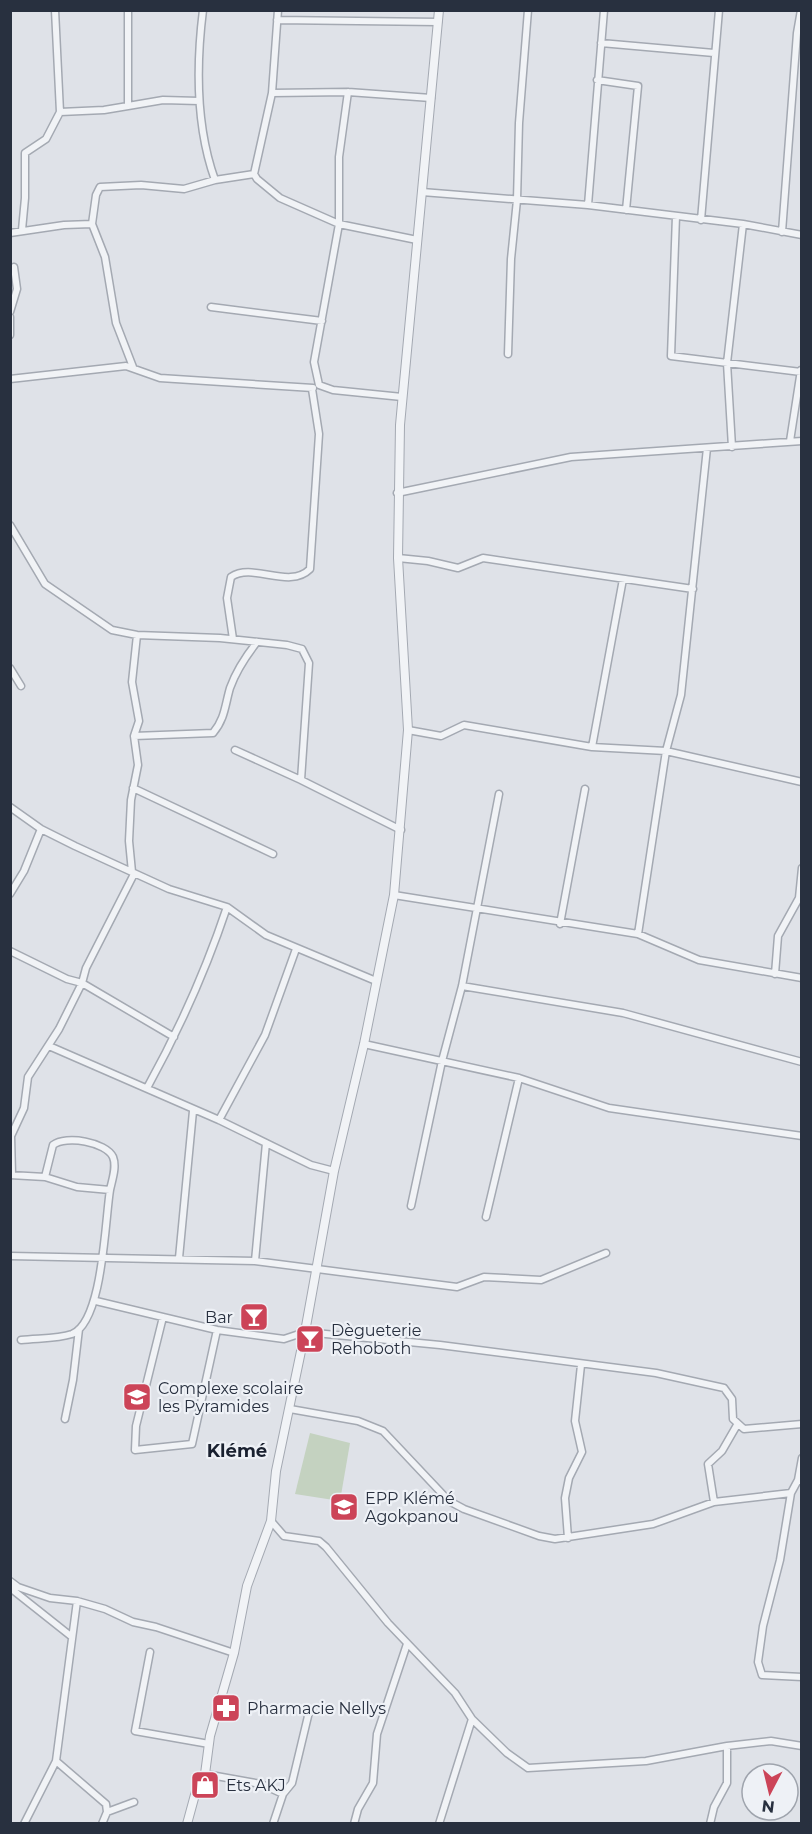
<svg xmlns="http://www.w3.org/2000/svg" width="812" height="1834" viewBox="0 0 812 1834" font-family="Montserrat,sans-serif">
  <rect width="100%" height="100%" fill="#dfe2e8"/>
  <path fill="#c4d2c0" d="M310 1433 350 1443 340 1501 295 1494Z"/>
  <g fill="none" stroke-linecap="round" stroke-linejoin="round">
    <g stroke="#a4a9b2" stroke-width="9">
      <path id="minor" d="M55 10 60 112 104 110 128 106
        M128 10V106L163 100 199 101
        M203 10C196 66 196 127 215 180
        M278 10 272 93 254 174 257 179 280 198 339 224 417 240
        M277 20 438 22
        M601 43 714 53
        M597 80 638 86 626 210
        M348 92 339 157V224L314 362 319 385 333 390 402 397
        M272 93 348 92 431 98
        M422 192 588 205 743 224 802 235
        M588 205 604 10
        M676 216 671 356 801 372
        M701 220 719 10
        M22 230 25 198V153L46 139 60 112
        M782 232 797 33 801 10
        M10 233 64 225 92 224
        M211 307 322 321
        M10 312 17 289 14 267
        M10 317V335
        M508 354 511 259 517 200 519 123 528 10
        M133 367 116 323 105 257 92 224 96 195 100 187 141 185 184 189 215 180 254 174
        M10 379 126 366 160 378 313 388
        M790 441 801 370
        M732 447 727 363 743 224
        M397 493 571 457 802 441
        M10 525 45 584 112 630 137 635 220 638 287 645 302 649 309 663 301 780 401 830
        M398 558 428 561 458 568 483 558 693 589
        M233 639 227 598 231 577C253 562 289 590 310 569L319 434 312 389
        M10 668 21 686
        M408 730 441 736 464 725 592 747 666 751 802 782
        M134 736 213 733C225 719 225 705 230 688 236 671 246 656 257 642
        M592 747 623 579
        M235 750 301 780
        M133 788 273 854
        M10 807 41 829 75 846 169 889 227 907 266 935 376 981
        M132 872 129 841 131 800 138 765 134 736 139 721 132 682 137 635
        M10 894 24 871 41 829
        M394 895 638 934 699 960 802 978
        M560 924 585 789
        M638 934 666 751 681 695 707 448
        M10 951 67 979 82 983 86 968 134 874
        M775 974 778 936 799 898 802 868
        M462 986 623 1013 802 1062
        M364 1044 519 1078 609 1108 802 1136
        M49 1046 219 1120 311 1165 334 1171
        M147 1088C179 1030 206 970 227 907
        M219 1120 265 1035 296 949
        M12 1174 11 1136 24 1108 28 1077 59 1029 82 983 174 1037
        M10 1175 45 1177
        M411 1206 442 1061 462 986 499 794
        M486 1217 519 1078
        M10 1256 255 1261 457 1287 484 1277 541 1280 606 1253
        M179 1258 193 1111
        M255 1261 266 1143
        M96 1301 217 1330 284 1339 305 1332 440 1345 656 1373 724 1388 732 1399 733 1419 744 1429 802 1424
        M163 1317 136 1426 135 1450 192 1444 217 1330
        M21 1340C37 1338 57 1339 72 1334 103 1322 105 1220 110 1190L77 1187 45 1177 53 1145C66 1135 106 1142 113 1157 117 1167 112 1180 110 1190
        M290 1409 358 1421 383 1431 449 1501 464 1509 539 1536 555 1539 653 1524 714 1502 791 1493 798 1480 802 1481
        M65 1419 73 1380 79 1329
        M798 1480 802 1458
        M791 1493 780 1560 763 1626 758 1662 762 1675 802 1677
        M714 1502 708 1464 722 1451 737 1425
        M271 1521 284 1536 319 1541 326 1547 388 1623 455 1693 472 1719 507 1753 528 1768 646 1761 727 1746 771 1741 802 1746
        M568 1538 565 1498 569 1478 582 1452 575 1421 581 1365
        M10 1581 18 1587 50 1598 77 1601 105 1609 133 1622 156 1627 234 1653
        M11 1582 14 1591 72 1637
        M77 1601 56 1761 106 1804 107 1812 102 1824
        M150 1652 135 1731 209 1744
        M205 1774 261 1784 283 1794
        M107 1812 134 1802
        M24 1824 56 1761
        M273 1824 283 1794 292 1783 309 1712
        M354 1824 358 1809 373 1783 377 1734 407 1644
        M439 1824 472 1719
        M710 1824 714 1807 727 1783V1746"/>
    </g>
    <g stroke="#a4a9b2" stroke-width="10">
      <path id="tertiary" d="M187 1824 196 1791 205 1774 210 1736 234 1653 247 1586 271 1521 276 1471 305 1332 334 1171 364 1044 394 895 408 730 398 558 400 425 439 10"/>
    </g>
    <use href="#minor" stroke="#f1f3f6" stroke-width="6"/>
    <use href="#tertiary" stroke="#f1f3f6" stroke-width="8"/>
  </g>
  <defs>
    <g id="bar-square" transform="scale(1.5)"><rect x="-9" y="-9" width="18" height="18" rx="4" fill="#cc4458" stroke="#eef1f6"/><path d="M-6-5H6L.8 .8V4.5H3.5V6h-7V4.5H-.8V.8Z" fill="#fff"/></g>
    <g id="school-square" transform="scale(1.5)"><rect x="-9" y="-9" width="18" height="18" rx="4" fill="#cc4458" stroke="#eef1f6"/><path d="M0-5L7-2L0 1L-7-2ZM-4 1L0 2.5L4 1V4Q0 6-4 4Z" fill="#fff"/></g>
    <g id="pharmacy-square" transform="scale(1.5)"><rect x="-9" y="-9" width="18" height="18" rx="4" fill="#cc4458" stroke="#eef1f6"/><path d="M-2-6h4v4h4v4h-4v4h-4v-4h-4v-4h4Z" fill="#fff"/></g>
    <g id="shop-square" transform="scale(1.5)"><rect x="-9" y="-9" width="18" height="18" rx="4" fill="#cc4458" stroke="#eef1f6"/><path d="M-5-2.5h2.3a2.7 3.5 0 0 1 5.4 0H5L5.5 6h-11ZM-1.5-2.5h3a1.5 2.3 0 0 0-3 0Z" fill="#fff"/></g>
  </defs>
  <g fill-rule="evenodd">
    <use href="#bar-square" x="254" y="1317"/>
    <use href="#bar-square" x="310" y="1339"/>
    <use href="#school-square" x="137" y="1397"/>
    <use href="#school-square" x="344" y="1507"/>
    <use href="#pharmacy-square" x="226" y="1708"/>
    <use href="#shop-square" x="205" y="1785"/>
  </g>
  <g text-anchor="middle" stroke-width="4.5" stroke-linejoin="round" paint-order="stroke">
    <g font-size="16" fill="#28303f" stroke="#eef1f6" text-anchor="start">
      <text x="233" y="1323" text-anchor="end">Bar</text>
      <text x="331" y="1336">Dègueterie<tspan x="331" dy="18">Rehoboth</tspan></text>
      <text x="158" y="1394">Complexe scolaire<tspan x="158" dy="18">les Pyramides</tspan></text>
      <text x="365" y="1504">EPP Klémé<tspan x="365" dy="18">Agokpanou</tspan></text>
      <text x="247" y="1714">Pharmacie Nellys</text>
      <text x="226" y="1791">Ets AKJ</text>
    </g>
    <g font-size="18" font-weight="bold" fill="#1a2130" stroke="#eef1f6">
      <text x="237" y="1457">Klémé</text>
    </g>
  </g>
  <rect width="812" height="1834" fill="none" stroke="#28303f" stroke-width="24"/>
  <g transform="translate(770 1792) rotate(187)"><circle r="28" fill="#eef1f6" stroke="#9fa4ad" stroke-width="1.5"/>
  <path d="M0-4.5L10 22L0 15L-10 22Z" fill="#cc4458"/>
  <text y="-9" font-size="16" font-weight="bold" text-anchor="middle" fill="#28303f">N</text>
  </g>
</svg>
